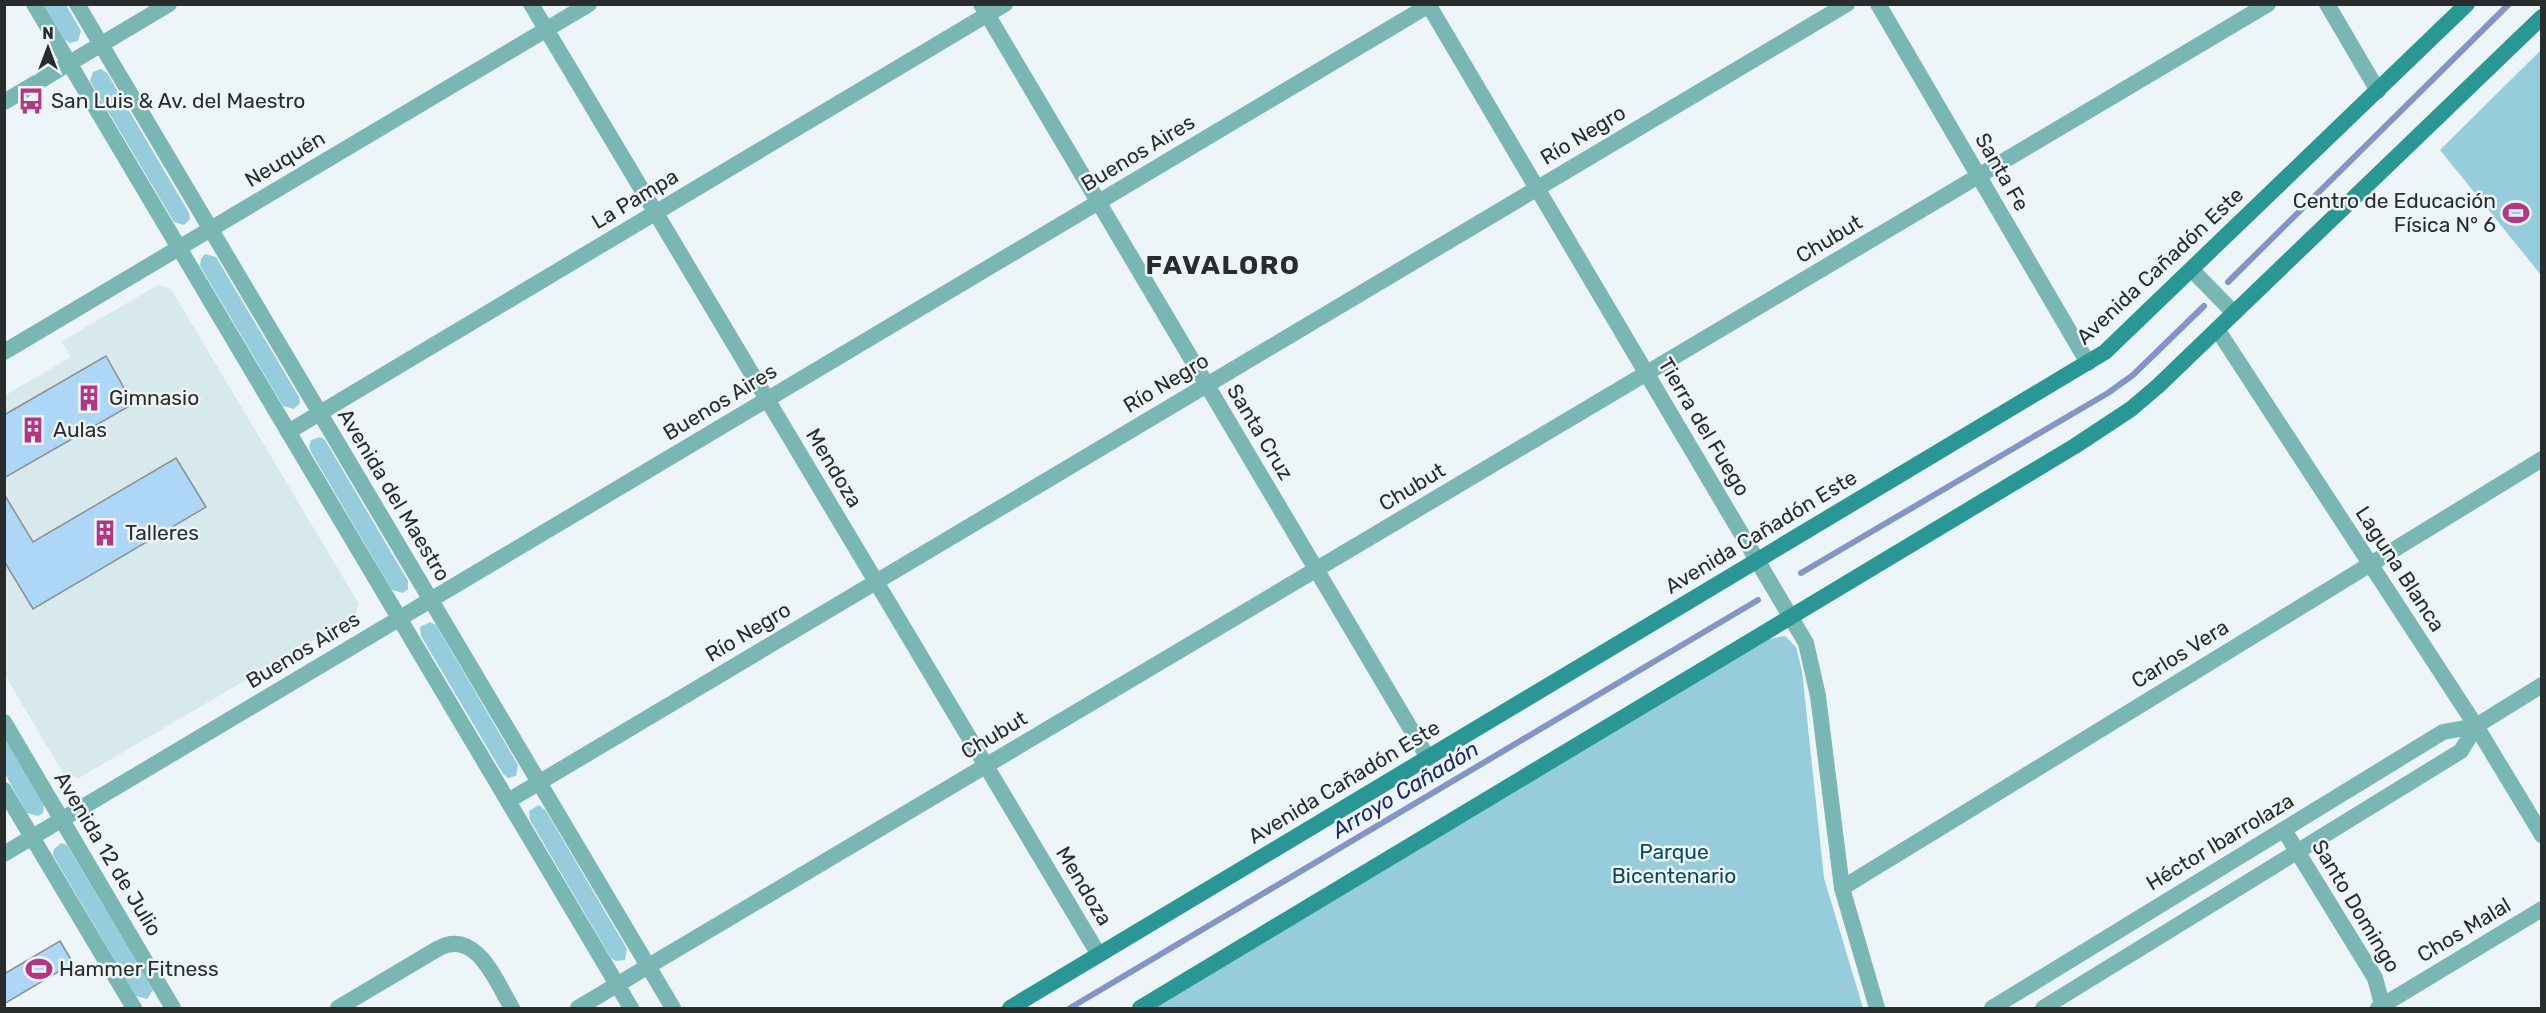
<svg xmlns="http://www.w3.org/2000/svg" width="2546" height="1013" viewBox="0 0 2546 1013" font-family="Rubik,sans-serif">
  <rect width="100%" height="100%" fill="#edf5f8"/>
  <path fill="#d8e9ee" d="M158 285 171 289 359 604 355 616 79 778 64 775 5 675 4 391 7 394 71 357 62 341Z"/>
  <path fill="#96ccdc" d="M44 5H66L81 31 78 41 70 43 65 40Z
    M2541 50V275L2440 150Z
    M101 69 107 73 189 213 190 219 184 225 174 222 90 81 93 72Z
    M205 254 216 257 299 397 300 403 294 409 283 406 200 266 201 259Z
    M320 437 325 440 408 581V589L403 593 392 590 311 452 309 446 311 440Z
    M430 622 436 625 518 765 516 776 508 778 503 774 421 636 420 627Z
    M1785 636 1796 647 1802 671 1824 878 1863 1008H1154L1769 639Z
    M4 738 44 804 43 813 38 816 27 813 5 774Z
    M539 805 546 811 627 949 625 960 616 961 611 958 530 820 529 811Z
    M61 843 67 845 153 990 147 999 136 996 53 855 54 849Z"/>
  <g fill="none" stroke-linecap="round" stroke-linejoin="round">
    <path stroke="#8294c8" stroke-width="6" d="M2228 282 2509 4
      M1801 573 2108 393 2133 375 2204 306
      M1070 1008 1758 600"/>
  </g>
  <path fill="#add6f7" stroke="#8a9094" stroke-width="1.5" d="M106 356 133 404 4 478V415Z
    M176 458 206 507 33 609 4 561V494L33 542Z
    M60 941 73 963 4 1004V974Z"/>
  <g fill="none" stroke-linecap="round" stroke-linejoin="round">
    <path stroke="#7ab6b3" stroke-width="16" d="M531 4 1099 955
      M981 4 1428 758
      M1878 4 2088 363
      M2327 4 2378 91
      M4 102 169 4
      M2192 270 2234 313
      M2217 329 2476 726 2542 835
      M4 352 589 4
      M288 432 1005 4
      M508 801 1847 4
      M2284 830 2375 978 2383 1008
      M1842 888 2542 459
      M338 1008 439 948C477 928 497 984 512 1008
      M578 1008 2268 4
      M1992 1008 2443 732 2476 726 2542 685
      M2043 1008 2461 751 2476 726
      M2378 1008 2542 909"/>
    <path stroke="#7ab6b3" stroke-width="16" d="M34 4 631 1008
      M77 4 673 1008
      M1428 4 1806 643 1818 696 1842 888 1877 1008
      M4 722 173 1008
      M4 790 134 1008
      M4 854 1431 4"/>
    <path stroke="#2a9794" stroke-width="16" d="M1010 1008 2105 352 2467 4
      M1140 1008 2075 446 2131 409 2158 386 2542 17"/>
  </g>
  <defs>
    <g id="bus-bare" transform="scale(2.07)"><path d="M-5-6H5V4H4V6H2V4H-2V6H-4V4H-5ZM-3.5-4V0h7V-4ZM-3.5 1.2v1.5H-2V1.2ZM2 1.2v1.5H3.5V1.2Z" fill="#b33685" stroke="#edf5f8" stroke-width="2.5" paint-order="stroke"/></g>
    <g id="stadium-bare" transform="scale(2.07)"><path d="M0-5a6.5 5 0 1 0 0 10a6.5 5 0 1 0 0-10ZM-3.5-1.8h7v3.6h-7Z" fill="#b33685" stroke="#edf5f8" stroke-width="2.5" paint-order="stroke"/></g>
    <g id="building-bare" transform="scale(2.07)"><path d="M-4-6H4V6H1V3H-1V6H-4ZM-2.5-4.3h1.7v1.8h-1.7ZM.8-4.3h1.7v1.8H.8ZM-2.5-1h1.7V.8h-1.7ZM.8-1h1.7V.8H.8Z" fill="#b33685" stroke="#edf5f8" stroke-width="2.5" paint-order="stroke"/></g>
  </defs>
  <g fill-rule="evenodd">
    <use href="#bus-bare" x="31" y="101"/>
    <use href="#stadium-bare" x="2516" y="213"/>
    <use href="#building-bare" x="89" y="398"/>
    <use href="#building-bare" x="33" y="430"/>
    <use href="#building-bare" x="105" y="533"/>
    <use href="#stadium-bare" x="39" y="969"/>
  </g>
  <g text-anchor="middle" stroke-width="5" stroke-linejoin="round" paint-order="stroke">
    <g font-size="21" fill="#292c2d" stroke="#edf5f8" text-anchor="start">
      <text x="51" y="108">San Luis &amp; Av. del Maestro</text>
      <text x="2496" y="208" text-anchor="end">Centro de Educación<tspan x="2496" dy="24">Física N° 6</tspan></text>
      <text x="109" y="405">Gimnasio</text>
      <text x="53" y="437">Aulas</text>
      <text x="125" y="540">Talleres</text>
      <text x="59" y="976">Hammer Fitness</text>
    </g>
    <g font-size="21" fill="#292c2d" stroke="#edf5f8">
      <text transform="translate(1583 135) rotate(-31)" y="7">Río Negro</text>
      <text transform="translate(1138 153) rotate(-31)" y="7">Buenos Aires</text>
      <text transform="translate(285 159) rotate(-31)" y="7">Neuquén</text>
      <text transform="translate(2002 172) rotate(60)" y="7">Santa Fe</text>
      <text transform="translate(635 199) rotate(-31)" y="7">La Pampa</text>
      <text transform="translate(1829 239) rotate(-31)" y="7">Chubut</text>
      <text transform="translate(2160 266) rotate(-43)" y="7">Avenida Cañadón Este</text>
      <text transform="translate(1166 383) rotate(-31)" y="7">Río Negro</text>
      <text transform="translate(720 402) rotate(-31)" y="7">Buenos Aires</text>
      <text transform="translate(1704 427) rotate(59)" y="7">Tierra del Fuego</text>
      <text transform="translate(1260 432) rotate(59)" y="7">Santa Cruz</text>
      <text transform="translate(834 468) rotate(59)" y="7">Mendoza</text>
      <text transform="translate(1412 487) rotate(-31)" y="7">Chubut</text>
      <text transform="translate(394 495) rotate(59)" y="7">Avenida del Maestro</text>
      <text transform="translate(1761 532) rotate(-31)" y="7">Avenida Cañadón Este</text>
      <text transform="translate(2400 569) rotate(57)" y="7">Laguna Blanca</text>
      <text transform="translate(748 632) rotate(-31)" y="7">Río Negro</text>
      <text transform="translate(303 650) rotate(-31)" y="7">Buenos Aires</text>
      <text transform="translate(2180 654) rotate(-32)" y="7">Carlos Vera</text>
      <text transform="translate(994 735) rotate(-31)" y="7">Chubut</text>
      <text transform="translate(1344 782) rotate(-31)" y="7">Avenida Cañadón Este</text>
      <text transform="translate(2220 842) rotate(-31)" y="7">Héctor Ibarrolaza</text>
      <text transform="translate(108 854) rotate(59)" y="7">Avenida 12 de Julio</text>
      <text transform="translate(1084 886) rotate(59)" y="7">Mendoza</text>
      <text transform="translate(2356 906) rotate(59)" y="7">Santo Domingo</text>
      <text transform="translate(2464 930) rotate(-31)" y="7">Chos Malal</text>
    </g>
    <g font-size="21" fill="#074b5a" stroke="#edf5f8">
      <text x="1674" y="859">Parque<tspan x="1674" dy="24">Bicentenario</tspan></text>
    </g>
    <g font-size="22" font-style="italic" fill="#1b2a67" stroke="#edf5f8">
      <text transform="translate(1405 789) rotate(-31)" y="8">Arroyo Cañadón</text>
    </g>
    <g font-size="27" font-weight="bold" letter-spacing="1.5" fill="#292c2d" stroke="#edf5f8">
      <text x="1223" y="274">FAVALORO</text>
    </g>
  </g>
  <rect width="2546" height="1013" fill="none" stroke="#292c2d" stroke-width="12"/>
  <g transform="translate(48 48)" stroke="#edf5f8" stroke-width="4.5" paint-order="stroke">
  <path d="M0-4.5L10 22L0 15L-10 22Z" fill="#292c2d"/>
  <text y="-9" font-size="16" font-weight="bold" text-anchor="middle" fill="#292c2d">N</text>
  </g>
</svg>
